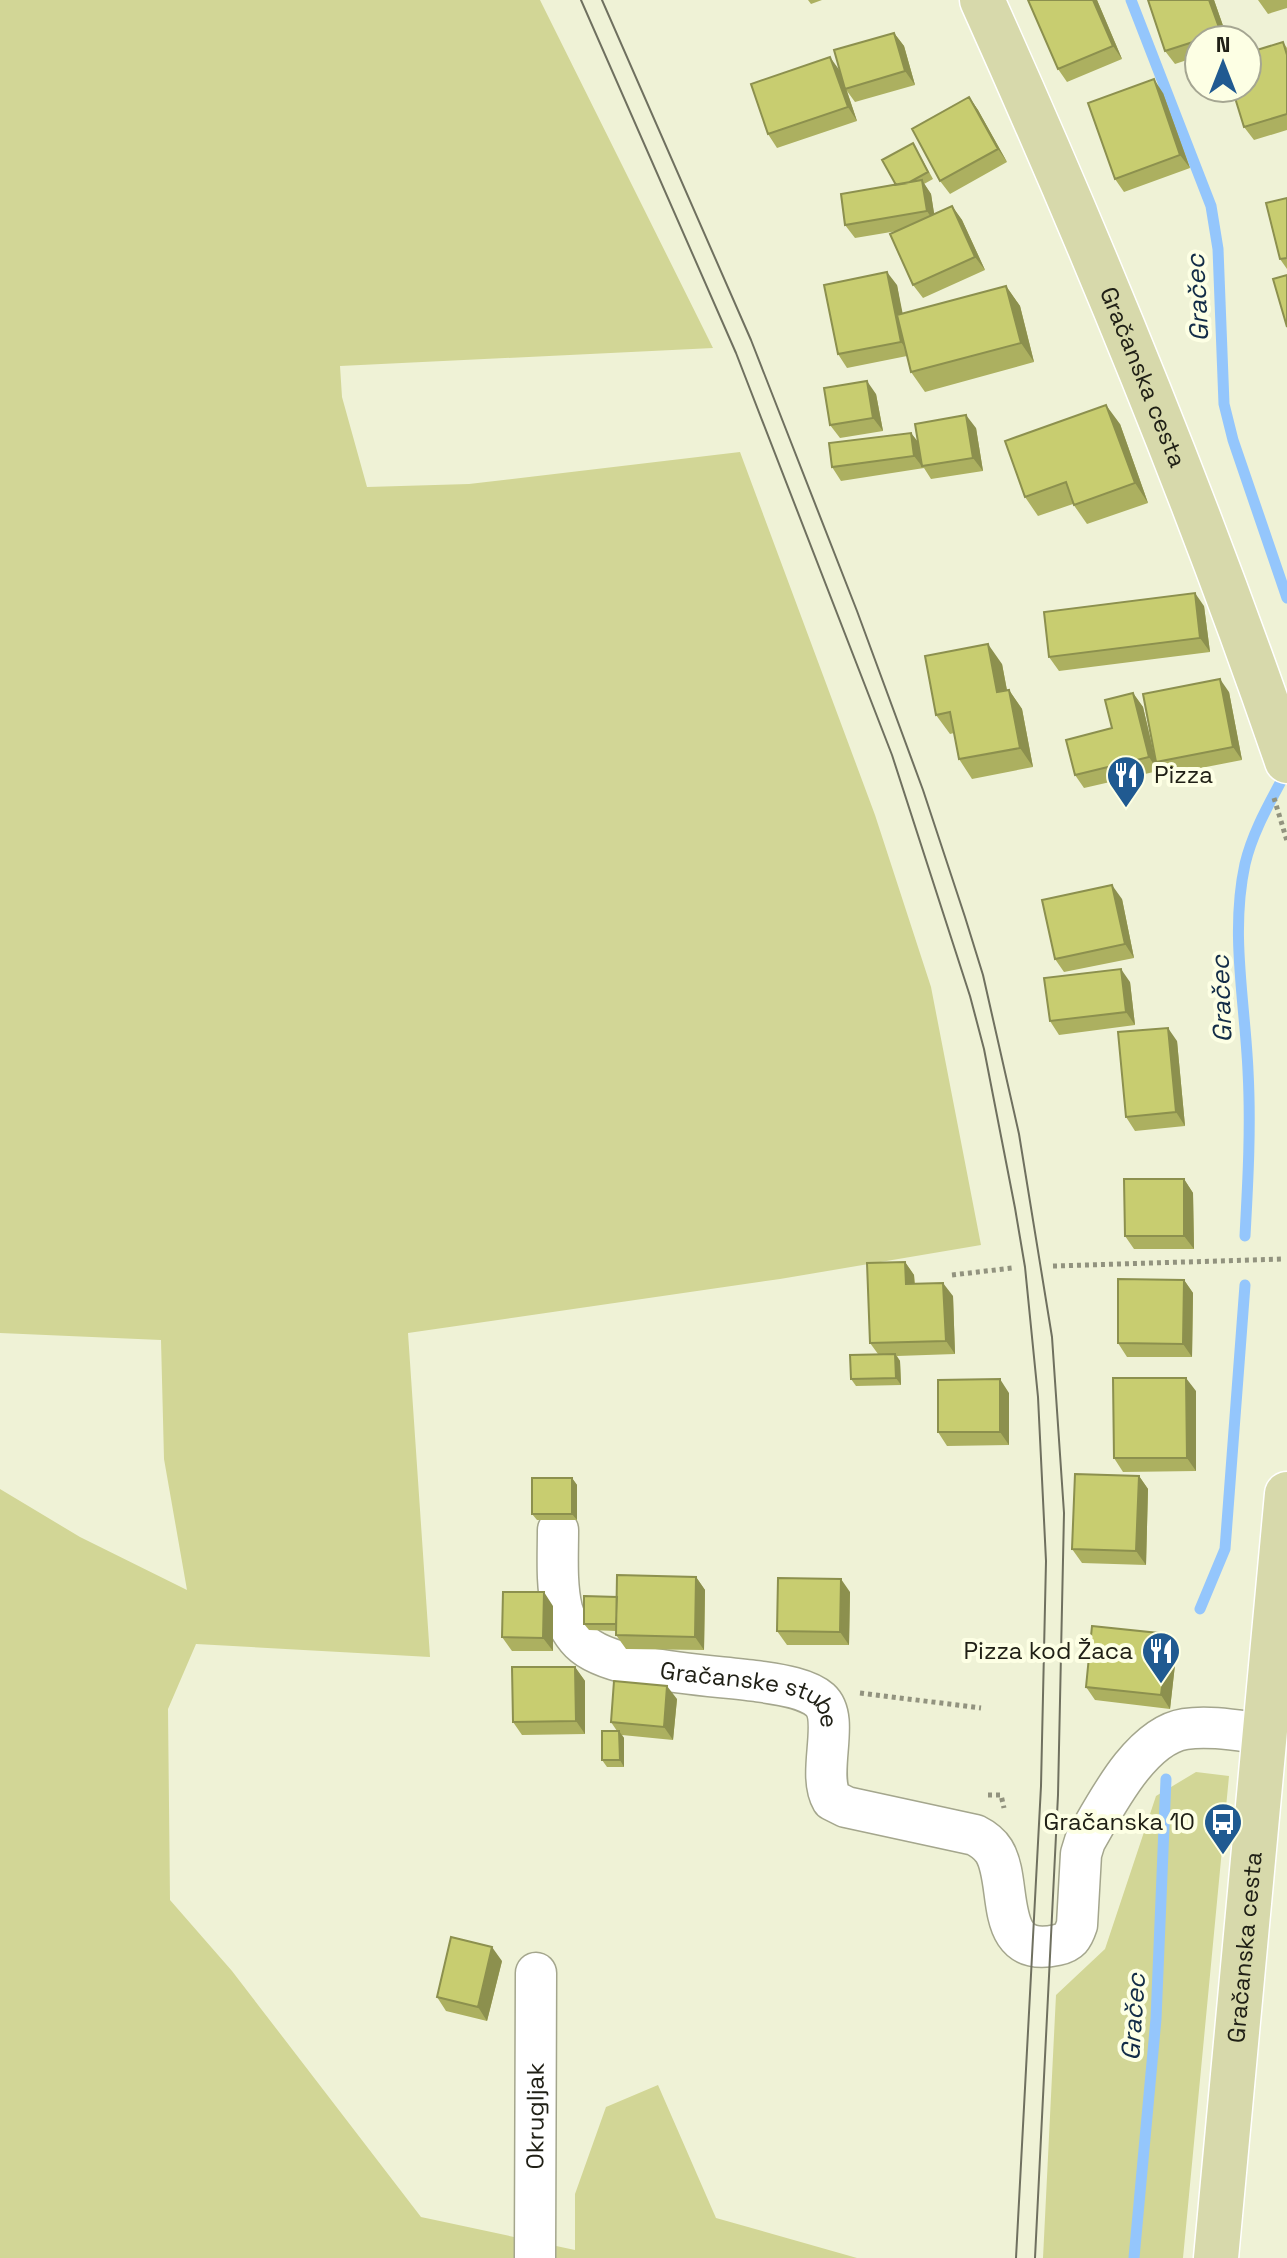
<svg xmlns="http://www.w3.org/2000/svg" width="1287" height="2258" viewBox="0 0 1287 2258" font-family="'Space Grotesk',sans-serif">
  <rect width="100%" height="100%" fill="#eff2d6"/>
  <path fill="#d2d696" d="M0 0H540L713 348 340 366 342 397 367 487 469 484 740 452 875 815 931 987 981 1245 780 1279 408 1333 430 1657 196 1644 168 1709 170 1900 232 1971 421 2217 575 2250V2194L606 2107 658 2085 716 2218 857 2258H0V1489L80 1537 187 1590 164 1459 161 1340 0 1333Z
    M1196 1772 1229 1776 1183 2258H1043L1056 1995 1105 1949 1156 1796Z"/>
  <g fill="none" stroke-linecap="round" stroke-linejoin="round">
    <path stroke="#94c6fc" stroke-width="11" d="M1131 0 1211 206 1218 249 1224 404 1233 440 1287 598
      M1245 1236C1248 1181 1251 1126 1248 1071 1245 1002 1230 933 1245 864 1253 830 1271 801 1287 770
      M1200 1609 1225 1549 1245 1285
      M1134 2258 1156 2019 1166 1779"/>
    <g stroke="#a4a68d" stroke-width="43">
      <g id="minor">
        <path id="s1" d="M558 1530C558 1555 556 1584 562 1609 565 1621 574 1637 584 1645 617 1672 713 1675 756 1681 775 1684 805 1687 820 1700 841 1719 816 1773 832 1800L846 1807 975 1835C983 1839 989 1843 994 1851 1014 1883 991 1959 1057 1945 1070 1942 1073 1937 1077 1925L1081 1854 1085 1841C1106 1805 1140 1736 1185 1729 1210 1725 1240 1731 1265 1734"/>
        <path id="s2" d="M535 2258 536 1973"/>
      </g>
    </g>
    <g stroke="#fff" stroke-width="47">
      <g id="major">
        <path id="s3" d="M982 0C1094 249 1198 502 1287 761"/>
        <path id="s4" d="M1216 2258 1287 1494"/>
      </g>
    </g>
    <path stroke="#92937f" stroke-width="5" stroke-dasharray="4 4" stroke-linecap="butt" d="M1274 798 1287 841
      M1053 1266 1284 1259
      M952 1275 1012 1268
      M860 1693 981 1708
      M988 1795H1001L1004 1808"/>
    <use href="#minor" stroke="#fff" stroke-width="40"/>
    <use href="#major" stroke="#d7d9ab" stroke-width="44"/>
    <path stroke="#6f705f" stroke-width="2" d="M581 0 736 353 892 755 970 996 984 1049 1015 1208 1025 1267 1038 1397 1046 1561 1041 1786 1016 2258
      M602 0 751 340 857 611 923 790 965 917 983 975 1019 1134 1052 1337 1064 1513 1058 1795 1035 2258"/>
  </g>
  <path fill="#acb060" d="M808 0H822L811 4Z
    M1097 0 1122 59 1067 82 1058 69Z
    M1214 0 1228 40H1199V56L1175 64 1165 51Z
    M1258 0H1287V8L1268 14Z
    M894 33 904 46 915 85 855 102 847 91 857 121 777 148 768 134 840 71Z
    M1283 42 1287 48V130L1254 140 1244 127Z
    M1163 93 1190 168 1124 192 1115 179Z
    M969 97 978 110 1007 162 950 194 940 181Z
    M917 150 933 179 924 184 931 194 934 214 952 206 962 220 985 270 923 298 913 285 897 231 855 238 845 225 896 185Z
    M1287 198V269L1280 259Z
    M897 285 902 314 1006 286 1020 306 1034 362 925 392 911 372 907 356 847 368 838 354Z
    M876 394 883 431 840 438 830 425Z
    M1120 424 1148 503 1087 524 1073 504 1038 516 1025 497Z
    M976 428 983 471 931 479 924 468 841 481 832 467 911 433 918 442Z
    M1204 606 1210 652 1059 671 1049 657Z
    M1002 664 1007 690H1009L1022 709 1033 767 972 779 959 759 954 733 950 734 936 715Z
    M1229 692 1242 760 1165 775 1156 763 1158 771 1084 788 1075 775 1112 728 1133 693 1143 707 1154 754Z
    M1122 899 1134 958 1064 972 1055 959Z
    M1130 982 1135 1025 1059 1035 1050 1021Z
    M1177 1041 1185 1126 1135 1131 1126 1117Z
    M1184 1179 1193 1193 1194 1249H1134L1125 1236Z
    M905 1262 914 1275 915 1284 953 1296 955 1354 897 1356 900 1361 901 1385 856 1386 851 1379 878 1354 870 1343Z
    M1184 1280 1193 1293 1192 1357H1127L1118 1343Z
    M1196 1391V1471L1123 1472 1114 1458Z
    M1009 1393V1445L947 1446 938 1432Z
    M1139 1476 1148 1489 1146 1565 1082 1563 1072 1549Z
    M572 1478 577 1485V1520H537L532 1514Z
    M696 1577 705 1590 704 1650 626 1649 616 1635V1631L589 1630 584 1624 617 1597Z
    M850 1592 849 1645H787L777 1631Z
    M553 1606V1651H512L502 1637Z
    M1177 1647 1170 1709 1095 1700 1086 1687Z
    M575 1667 585 1681V1734L522 1735 513 1722Z
    M677 1699 673 1740 622 1735 624 1738V1767H607L602 1760 617 1731 611 1722Z
    M502 1961 487 2021 446 2011 437 1997Z"/>
  <path fill="#8c904e" d="M1093 0H1097L1122 59 1113 46Z
    M1209 0H1214L1228 40H1226L1221 33Z
    M894 33 904 46 915 85 905 71Z
    M830 57 840 71 857 121 848 107Z
    M1154 79 1163 93 1190 168 1180 155Z
    M969 97 978 110 1007 162 998 149Z
    M922 180 931 194 936 225 927 211Z
    M952 206 962 220 985 270 975 257Z
    M887 272 897 285 911 355 901 342Z
    M1006 286 1020 306 1034 362 1021 343Z
    M867 381 876 394 883 431 873 418Z
    M1106 405 1120 424 1148 503 1135 483Z
    M966 415 976 428 983 471 973 458Z
    M911 433 921 446 922 466 924 469 914 456Z
    M1195 593 1204 606 1210 652 1200 638Z
    M988 644 1002 664 1011 712 997 692Z
    M1220 679 1229 692 1242 760 1233 747Z
    M1009 690 1022 709 1033 767 1020 748Z
    M1133 693 1143 707 1158 771 1149 757Z
    M1112 885 1122 899 1134 958 1125 944Z
    M1121 969 1130 982 1135 1025 1126 1012Z
    M1168 1028 1177 1041 1185 1126 1176 1112Z
    M1184 1179 1193 1193 1194 1249 1184 1236Z
    M905 1262 914 1275 915 1297 906 1284Z
    M1184 1280 1193 1293 1192 1357 1183 1344Z
    M943 1283 953 1296 955 1354 946 1341Z
    M895 1354 900 1361 901 1385 896 1378Z
    M1186 1378 1196 1391V1471L1187 1458Z
    M1000 1379 1009 1393V1445L1000 1432Z
    M1139 1476 1148 1489 1146 1565 1136 1551Z
    M572 1478 577 1485V1520L572 1514Z
    M696 1577 705 1590 704 1650 695 1637Z
    M841 1579 850 1592 849 1645 840 1632Z
    M544 1592 553 1606V1651L543 1638Z
    M1168 1634 1177 1647 1170 1709 1161 1695Z
    M575 1667 585 1681V1734L576 1721Z
    M667 1686 677 1699 673 1740 664 1727Z
    M619 1731 624 1738V1767L620 1760Z
    M492 1947 502 1961 487 2021 478 2007Z"/>
  <path fill="#c8cd70" stroke="#8c904e" stroke-width="2" d="M1028 0H1093L1113 46 1058 69Z
    M1148 0H1209L1221 33 1165 51Z
    M894 33 905 71 845 89 834 50Z
    M1283 42 1287 55V114L1244 127 1232 88H1247V53Z
    M830 57 848 107 768 134 751 84Z
    M1154 79 1180 155 1115 179 1088 103Z
    M969 97 998 149 940 181 912 129Z
    M913 143 928 172 908 183 896 185 882 160Z
    M922 180 927 211 845 225 841 194Z
    M1287 198V258L1280 259 1266 203Z
    M952 206 975 257 913 285 890 234Z
    M887 272 901 342 838 354 824 285Z
    M1287 275V327L1273 279Z
    M1006 286 1021 343 911 372 897 315Z
    M867 381 873 418 830 425 824 388Z
    M1106 405 1135 483 1074 505 1066 482 1025 497 1005 441Z
    M966 415 973 458 922 466 915 424Z
    M911 433 914 456 832 467 829 443Z
    M1195 593 1200 638 1049 657 1044 612Z
    M988 644 997 692 1009 690 1020 748 959 759 950 712 936 715 925 656Z
    M1220 679 1233 747 1156 762 1143 694Z
    M1133 693 1149 757 1075 775 1066 740 1112 728 1105 700Z
    M1112 885 1125 944 1055 959 1042 900Z
    M1121 969 1126 1012 1050 1021 1044 978Z
    M1168 1028 1176 1112 1126 1117 1118 1032Z
    M1124 1179H1184V1236H1125Z
    M905 1262 906 1284 943 1283 946 1341 870 1343 867 1263Z
    M1118 1279 1184 1280 1183 1344 1118 1343Z
    M895 1354 896 1378 851 1379 850 1355Z
    M1113 1378H1186L1187 1458H1114Z
    M1000 1379V1432H938V1380Z
    M1075 1474 1139 1476 1136 1551 1072 1549Z
    M532 1478H572V1514H532Z
    M617 1575 696 1577 695 1637 616 1635Z
    M778 1578 841 1579 840 1632 777 1631Z
    M503 1592H544L543 1638 502 1637Z
    M584 1596 617 1597 616 1624H584Z
    M1092 1626 1168 1634 1161 1695 1086 1687Z
    M512 1667H575L576 1721 513 1722Z
    M614 1681 667 1686 664 1727 611 1722Z
    M602 1731H619L620 1760H602Z
    M451 1937 492 1947 478 2007 437 1997Z"/>
  <defs>
    <g id="restaurant-pin" transform="scale(2)"><path d="M0 17L-7.5 6A9.5 9.5 0 1 1 7.5 6Z" fill="#205a91" stroke="#fdffe4"/><path d="M-5-6h1v4h1v-4h1v4h1v-4h1v5L-1.5 .5V6h-2V.5L-5-1ZM5-6V6H3V1.5H1.5Q1.5-4 5-6Z" fill="#fff"/></g>
    <g id="bus-pin" transform="scale(2)"><path d="M0 17L-7.5 6A9.5 9.5 0 1 1 7.5 6Z" fill="#205a91" stroke="#fdffe4"/><path d="M-5-6H5V4H4V6H2V4H-2V6H-4V4H-5ZM-3.5-4V0h7V-4ZM-3.5 1.2v1.5H-2V1.2ZM2 1.2v1.5H3.5V1.2Z" fill="#fff"/></g>
  </defs>
  <g fill-rule="evenodd">
    <use href="#restaurant-pin" x="1126" y="775"/>
    <use href="#restaurant-pin" x="1161" y="1651"/>
    <use href="#bus-pin" x="1223" y="1822"/>
  </g>
  <g text-anchor="middle" stroke-width="8" stroke-linejoin="round" paint-order="stroke">
    <g font-size="24" fill="#202016" stroke="#fdffe4">
      <text dy="8" stroke="none"><textPath href="#s3" startOffset="410">Gračanska cesta</textPath></text>
      <text dy="8" stroke="none"><textPath href="#s1" startOffset="300">Gračanske stube</textPath></text>
      <text dy="8" stroke="none"><textPath href="#s4" startOffset="312">Gračanska cesta</textPath></text>
      <text dy="8" stroke="none"><textPath href="#s2" startOffset="142">Okrugljak</textPath></text>
    </g>
    <g font-size="24" fill="#202016" stroke="#fdffe4" text-anchor="end">
      <text x="1154" y="783" text-anchor="start">Pizza</text>
      <text x="1133" y="1659">Pizza kod Žaca</text>
      <text x="1195" y="1830">Gračanska 10</text>
    </g>
    <g font-size="26" font-style="italic" fill="#122c47" stroke="#fdffe4">
      <text transform="translate(1197 298) rotate(-93)" y="9">Gračec</text>
      <text transform="translate(1221 999) rotate(-92)" y="9">Gračec</text>
      <text transform="translate(1133 2017) rotate(-86)" y="9">Gračec</text>
    </g>
  </g>
  <g transform="translate(1223 64)"><circle r="38" fill="#fdffe4" stroke="#a5a692" stroke-width="2"/>
  <path d="M0-6L14 30L0 20L-14 30Z" fill="#205a91"/>
  <text y="-12" font-size="22" font-weight="bold" text-anchor="middle" fill="#202016">N</text>
  </g>
</svg>
